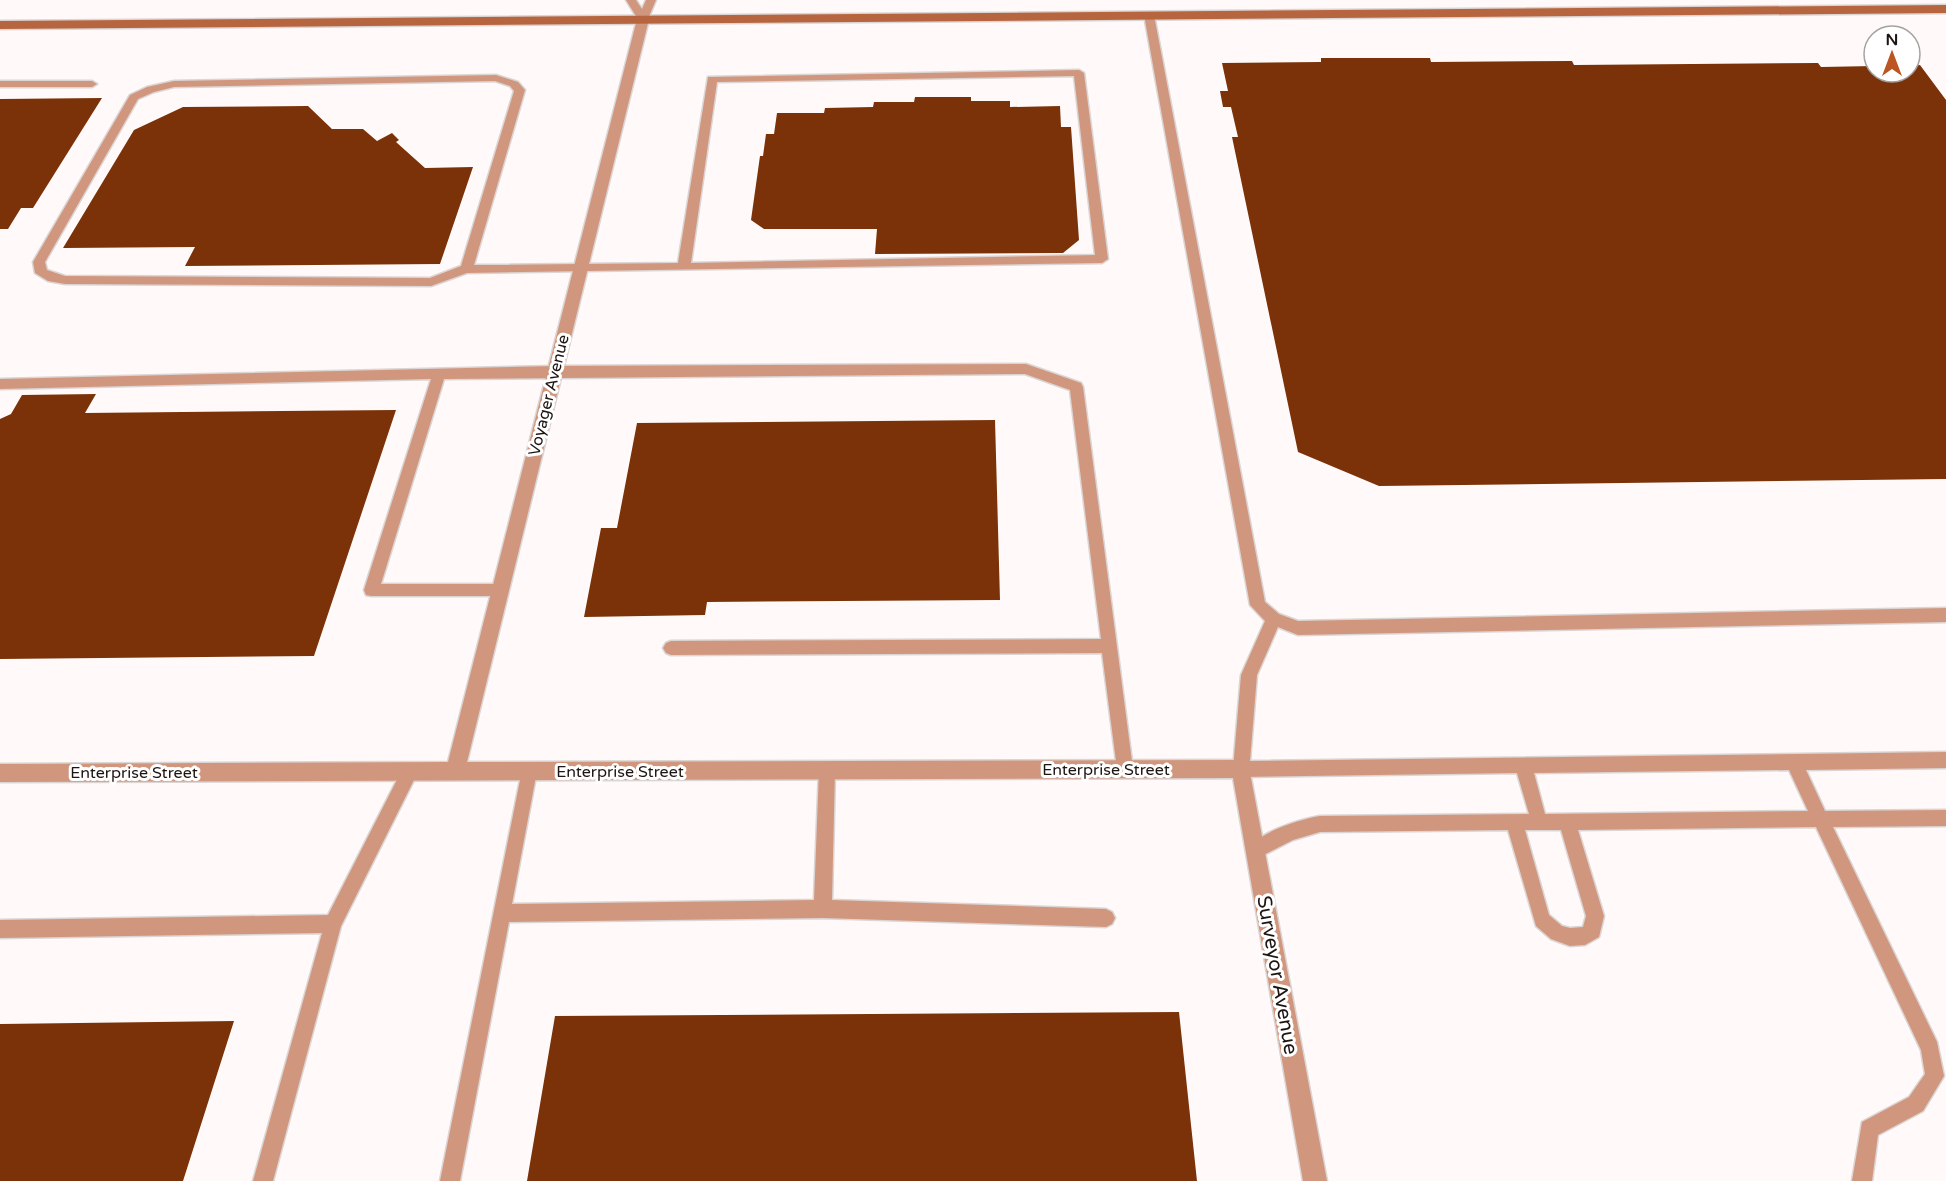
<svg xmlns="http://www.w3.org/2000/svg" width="1946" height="1181" viewBox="0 0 1946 1181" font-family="'Varela Round',sans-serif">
  <rect width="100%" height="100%" fill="#fffaf9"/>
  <path fill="#7b3208" d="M1321 58H1430L1431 62 1572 61 1574 65 1818 63 1821 67 1874 66V72H1910V66L1920 65 1946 100V479L1379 486 1298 452 1232 137H1238L1231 107H1223L1220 91H1228L1222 63 1321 62Z
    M915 97H971V101H1010V107L1060 106 1061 127H1071L1079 240 1063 253 875 254 877 229H764L751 220 760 156H763L766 134H774L777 113H824L825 108 873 107 874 102H914Z
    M102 98 33 208H21L8 229H0V99Z
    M308 106 332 129H363L377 141 392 133 399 140 396 142 425 168 473 167 440 264 185 266 195 247 63 248 134 130 183 107Z
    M96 394 85 413 396 410 314 656 0 659V419L11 414 22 395Z
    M995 420 1000 600 707 602 705 615 584 617 601 528H617L637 423Z
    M1179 1012 1197 1181H527L555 1016Z
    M234 1021 183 1181H0V1024Z"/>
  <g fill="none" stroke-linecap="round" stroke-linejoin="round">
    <g stroke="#dbd5d4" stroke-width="3">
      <path id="lane" d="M626 0H636L642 9 646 0H656L648 19 643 22 639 21Z
        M1149 12 1154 15 1265 602 1279 614 1298 621 1946 608V622L1298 635 1278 627 1257 675 1250 761 1946 752V768L1806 770 1825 811 1946 810V826L1833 827 1937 1042 1944 1076 1923 1111 1878 1135 1872 1181H1852L1862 1122 1909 1097 1925 1074 1921 1050 1816 827 1578 830 1604 916 1599 937 1585 945 1570 946 1551 939 1536 926 1508 830 1320 832 1293 840 1256 859 1250 857 1247 851C1255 833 1301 819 1320 816L1529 814 1517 773 1241 777 1235 775 1233 769 1241 675 1265 621 1250 605 1144 15ZM1789 770 1808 811 1545 814 1534 773ZM1525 830H1561L1586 916 1583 927 1570 928 1562 926 1549 915Z
        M1079 70 1084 73 1108 259 1102 263 467 273 431 286 65 284 48 281 35 273 33 262 130 95 147 87 174 81 496 75 518 82 525 90 474 265 678 263 708 77ZM1074 76 1095 255 691 263 717 82ZM495 81 510 86 514 91 461 266 430 278 65 276 47 270 45 262 138 99 154 92 174 87Z
        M0 81H92L97 84 92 87H0Z
        M1026 364 1081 383 1083 387 1133 769 1131 775 1125 777 1119 775 1117 769 1102 653 671 655 666 653 663 648 666 643 671 641 1101 639 1070 390 1025 374 444 379 381 584H500L505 585 507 590 505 595 500 596H371L366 595 364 590 431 379 0 389V379L554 366Z
        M827 762 833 764 835 770 832 900 1106 909 1112 912 1115 918 1112 924 1106 927 823 918 509 922 460 1181H440L523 765 529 763 535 765 537 771 512 904 814 900 819 770 821 764Z
        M410 764 416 766 418 772 341 926 273 1181H253L322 933 0 938V920L328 915 404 766Z"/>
    </g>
    <g stroke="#dbd5d4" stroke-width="3">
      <path id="street" d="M643 15 649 19 467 762 1241 760 1248 762 1327 1181H1303L1233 778 0 782V764L448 762 637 19Z"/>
    </g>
    <g stroke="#dbd5d4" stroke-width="3">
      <path id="secondary" d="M1946 5V13L0 29V21Z"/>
    </g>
    <use href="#lane" fill="#d1977e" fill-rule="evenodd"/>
    <use href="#street" fill="#d1977e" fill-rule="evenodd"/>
    <use href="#secondary" fill="#b7653f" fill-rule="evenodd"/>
  </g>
  <g text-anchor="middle" stroke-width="6" stroke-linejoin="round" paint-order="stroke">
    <g font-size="16" fill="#1d1512" stroke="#fff">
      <text transform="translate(548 395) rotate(-76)" y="6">Voyager Avenue</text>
      <text x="1106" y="775">Enterprise Street</text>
      <text x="620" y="777">Enterprise Street</text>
      <text x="134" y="778">Enterprise Street</text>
    </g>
    <g font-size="20" fill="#1d1512" stroke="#fff">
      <text transform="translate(1278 975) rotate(80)" y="7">Surveyor Avenue</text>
    </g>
  </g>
  <g transform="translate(1892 54)"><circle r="28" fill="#ffffff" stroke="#a5a1a0" stroke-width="1.5"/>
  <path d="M0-4.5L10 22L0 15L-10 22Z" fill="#bb5623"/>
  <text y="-9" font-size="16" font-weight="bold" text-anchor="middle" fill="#1d1512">N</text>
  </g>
</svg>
